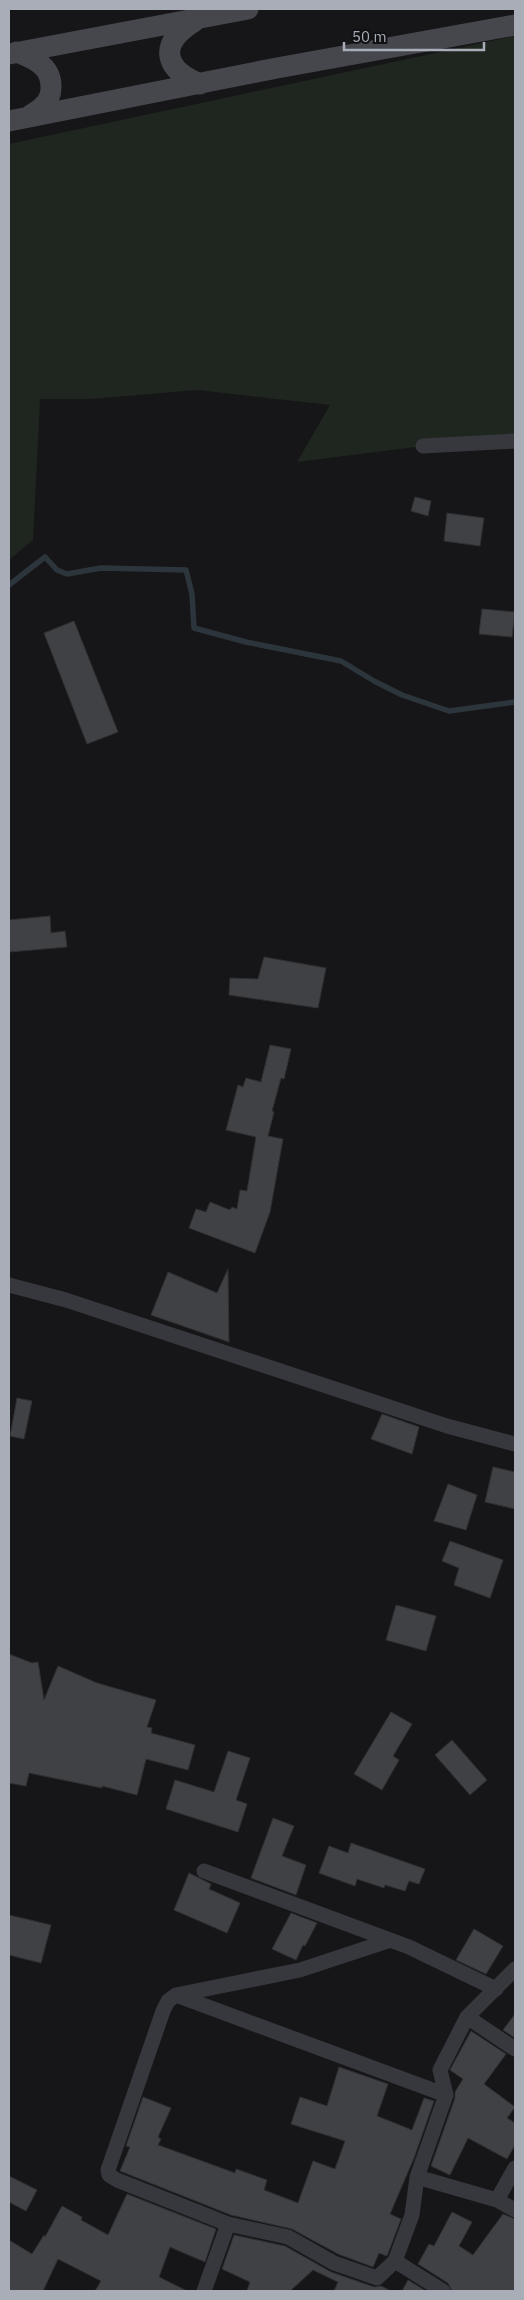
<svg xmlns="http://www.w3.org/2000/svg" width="524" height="2300" viewBox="0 0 524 2300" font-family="'IBM Plex Sans',sans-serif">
  <rect width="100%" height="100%" fill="#161618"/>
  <path fill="#1e261f" d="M515 36V441L423 446 297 462 330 405 197 390 90 399H40L33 540 9 560V144Z"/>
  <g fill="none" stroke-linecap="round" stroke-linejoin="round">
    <path stroke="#2c353c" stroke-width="5.5" d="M9 585 45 557 57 570 67 574 101 568 186 570 192 594 194 628 246 642 341 661 374 681 402 695 449 711 515 702"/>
  </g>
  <path fill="#404145" stroke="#303034" d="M415 497 431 501 428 516 411 511Z
    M447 513 484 518 480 546 444 541Z
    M482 609 515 612 512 637 479 634Z
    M74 621 118 732 87 744 44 633Z
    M50 916 51 933 65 931 67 947 9 952V920Z
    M264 957 326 968 318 1008 229 995 230 978 258 979Z
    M270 1045 291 1049 284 1079 281 1078 272 1111 274 1112 268 1136 283 1139 270 1212 255 1253 189 1228 196 1209 206 1212 210 1202 230 1210 232 1207 237 1209 240 1190 247 1191 256 1137 226 1130 238 1085 243 1087 246 1078 261 1082Z
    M228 1269 229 1342 151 1315 168 1272 217 1293Z
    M17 1398 32 1401 24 1439 10 1436Z
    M382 1414 419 1427 412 1454 371 1439Z
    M493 1467 515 1472V1509L485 1502Z
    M448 1484 477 1495 466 1530 434 1521Z
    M450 1541 503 1560 490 1598 454 1585 459 1568 442 1561Z
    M396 1605 436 1616 426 1651 386 1640Z
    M9 1654 32 1663 38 1662 44 1700 58 1666 97 1683 156 1700 147 1727 152 1728 151 1733 195 1745 188 1770 146 1759 137 1795 102 1786V1788L29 1773 26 1786 9 1783Z
    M391 1712 412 1724 393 1756 399 1760 382 1790 354 1774Z
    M452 1740 487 1780 470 1795 435 1755Z
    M228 1751 250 1758 236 1800 247 1804 238 1832 166 1809 175 1780 214 1792Z
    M273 1818 294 1826 282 1856 306 1865 296 1895 251 1878Z
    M351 1843 425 1869 419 1884 409 1881 405 1891 385 1885 384 1888 357 1879 355 1886 319 1873 329 1846 348 1853Z
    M189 1873 211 1884 209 1889 240 1903 227 1933 174 1910Z
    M291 1913 317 1923 305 1946 303 1945 296 1960 272 1949Z
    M9 1915 51 1925 41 1963 9 1955Z
    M474 1929 503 1946 486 1974 456 1960Z
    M515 2014V2038L503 2030Z
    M471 2031 506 2054 484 2084 515 2107 507 2118 515 2123V2145L507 2159 468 2138 450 2175 431 2166 455 2098V2092L463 2079 450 2070Z
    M339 2067 388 2084 377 2116 412 2130 424 2098 434 2101 414 2158 390 2214 401 2219 387 2256 379 2253 373 2267 338 2254 292 2229 231 2215 120 2171 130 2147 126 2146 143 2097 171 2108 158 2137 161 2139 158 2145 235 2173 236 2169 267 2180 264 2190 298 2203 313 2161 335 2169 345 2141 291 2124 300 2097 327 2106Z
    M9 2176 37 2190 26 2211 9 2202Z
    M127 2194 216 2229 205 2262 170 2247 159 2277 187 2291H95L101 2281 58 2259 43 2291H9V2240L32 2254 44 2235 45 2237 62 2206 82 2217 81 2220 108 2235Z
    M452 2212 472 2222 459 2246 473 2255 503 2214 515 2219V2291H452L448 2283 418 2264 429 2244 434 2246Z
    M234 2235 285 2246 331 2272 374 2287 381 2286 391 2291H334L338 2282 313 2270 290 2291H247L250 2282 222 2269Z
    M408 2280 426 2291H402Z"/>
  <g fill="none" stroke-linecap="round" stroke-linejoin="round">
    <path stroke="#37383d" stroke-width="15" d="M423 446 515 441
      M9 1285 66 1300 447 1426 515 1444
      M204 1871 409 1947 496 1989
      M176 1995 446 2095
      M467 2017 515 2049
      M417 2177 497 2200 515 2210
      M497 2200 515 2168
      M395 2261 443 2291
      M377 2278 334 2263 288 2237 228 2224 117 2180 109 2175 108 2170 163 2011 168 2001 176 1995 300 1970 388 1941
      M377 2278 395 2261 412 2215 417 2177 446 2095 440 2070 467 2017 515 1969
      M204 2291 228 2224"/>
    <path stroke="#45474d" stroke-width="21" d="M195 21C159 43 162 68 200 84
      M17 52C34 59 52 66 51 88 51 94 48 101 44 105 40 110 33 113 28 117
      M9 54 248 9
      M9 121 277 68 515 25"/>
  </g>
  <rect width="524" height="2300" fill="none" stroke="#a8adb8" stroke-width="20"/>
  <path d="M344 42v8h140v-8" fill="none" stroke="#a8adb8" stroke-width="2.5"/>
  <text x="352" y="42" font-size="15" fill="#a8adb8" stroke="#111113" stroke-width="4" paint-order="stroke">50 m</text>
</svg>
